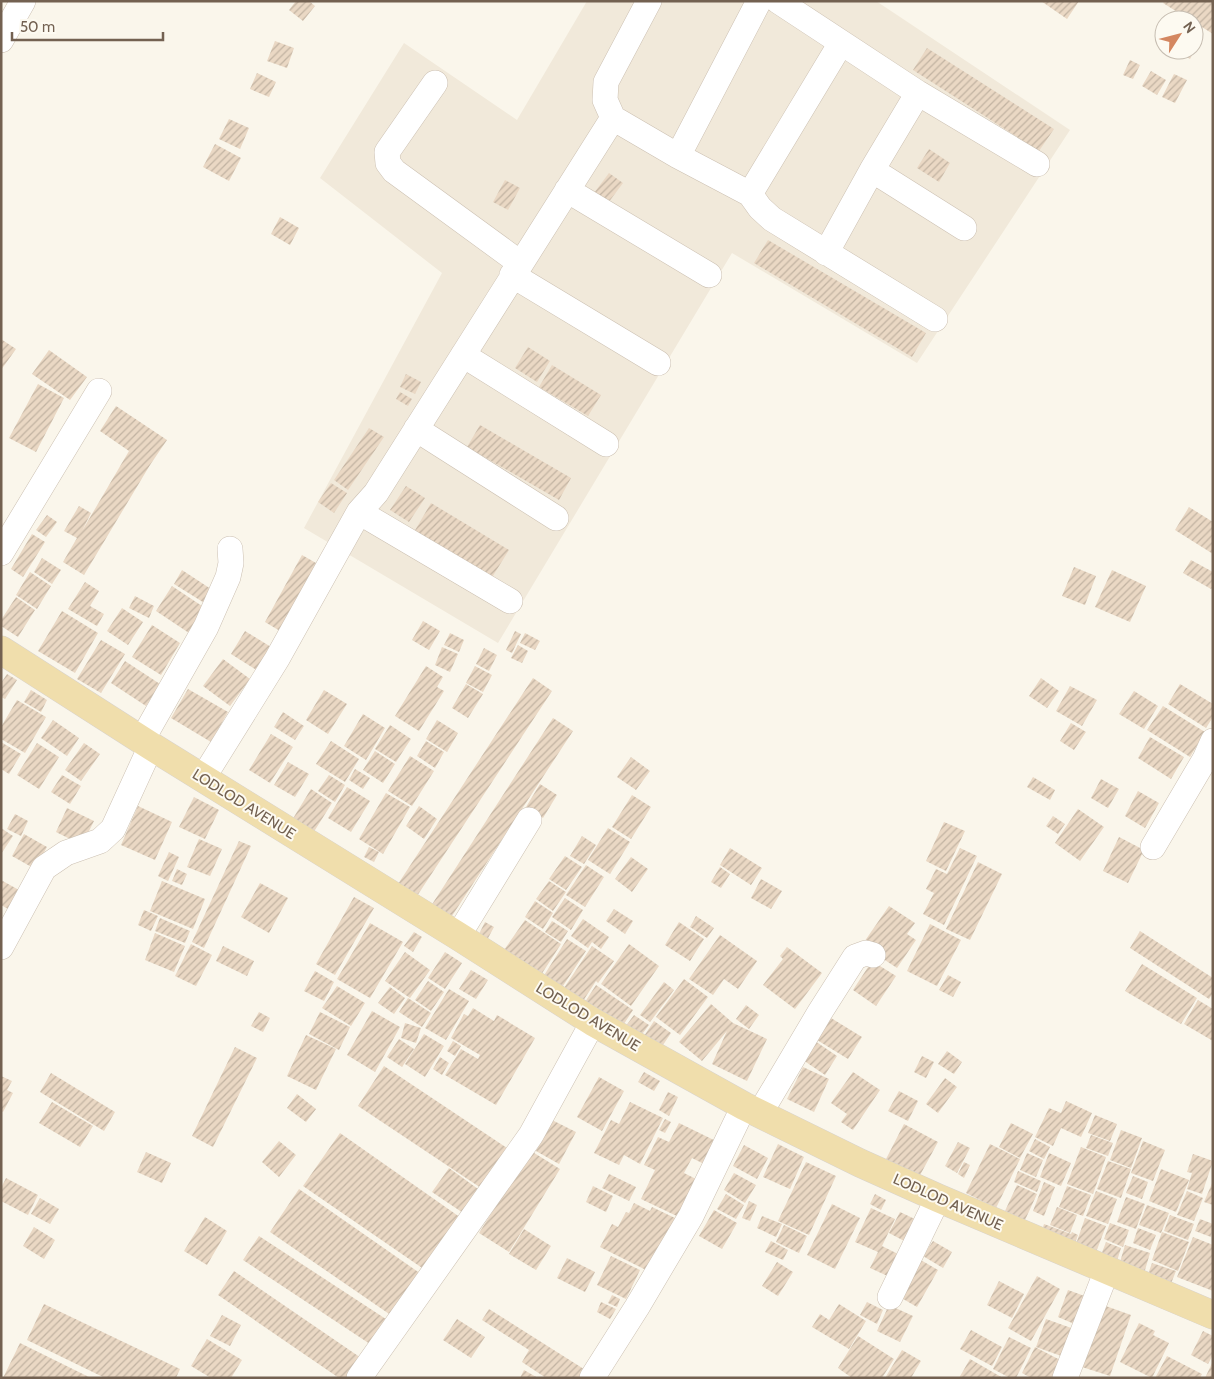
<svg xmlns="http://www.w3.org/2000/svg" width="1214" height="1379" viewBox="0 0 1214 1379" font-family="Cabin,sans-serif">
  <defs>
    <pattern id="building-hatch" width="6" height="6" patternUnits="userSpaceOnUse" patternTransform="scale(1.25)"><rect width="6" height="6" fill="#ead8c4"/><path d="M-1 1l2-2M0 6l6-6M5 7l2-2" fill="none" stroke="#c2b3a2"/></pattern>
  </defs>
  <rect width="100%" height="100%" fill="#faf6eb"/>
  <path fill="#f1e9da" d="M587 1H876L1070 130 917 363 732 253 498 643 304 528 442 273 320 178 404 43 517 120Z"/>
  <path fill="url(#building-hatch)" d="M296 1H309L315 6 303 21 289 10Z
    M1041 1H1079L1067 19Z
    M1165 1H1213V34L1194 22V20H1190L1163 3Z
    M275 41 294 48 287 68 267 61Z
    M1194 44 1197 46 1190 59 1175 50H1194Z
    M927 48 1054 129 1039 151 913 70Z
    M1130 60 1140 65 1133 79 1123 75Z
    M1151 71 1166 80 1157 95 1142 86Z
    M257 73 276 82 269 97 250 89Z
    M1174 74 1187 80 1175 103 1162 97Z
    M229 119 249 128 240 149 219 139Z
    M215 144 241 158 229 181 203 167Z
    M929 149 950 163 939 182 917 168Z
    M609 173 623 183 608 203 594 193Z
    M505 180 520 188 508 210 493 202Z
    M280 217 299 228 290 245 271 234Z
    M768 240 926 333 912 357 754 263Z
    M1 339 16 349 1 370Z
    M528 347 550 361 537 382 515 368Z
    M49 350 87 377 70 400 32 374Z
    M552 365 601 395 588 416 539 387Z
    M406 374 421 382 415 394 400 387Z
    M38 384 64 398 36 452 9 438Z
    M400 392 412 399 408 406 396 399Z
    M116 406 167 440 150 465 84 575 63 562 77 538 64 531 79 506 91 513 82 531 129 451 100 431Z
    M480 425 571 478 559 500 467 447Z
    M369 428 384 437 348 490 334 480Z
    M331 483 347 493 334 513 318 502Z
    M406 486 425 498 409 522 390 510Z
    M431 503 509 550 491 579 414 532Z
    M1189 507 1213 522V554L1175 530Z
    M47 515 57 522 46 537 36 530Z
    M32 534 45 542 23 577 11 569Z
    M302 555 323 567 285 634 265 622Z
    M42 558 61 570 52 584 34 572Z
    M1191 560 1213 572V587L1211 589 1183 573Z
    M1074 567 1096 576 1085 605 1062 596Z
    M182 570 214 591 206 604 174 584Z
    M1112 570 1146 586 1130 622 1095 607Z
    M30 572 51 586 37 609 16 595Z
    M85 582 99 591 90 606 104 614 97 626 68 609Z
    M172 586 205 608 189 633 156 611Z
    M135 596 154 606 149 618 129 608Z
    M16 597 35 610 18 637 1 626V620Z
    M122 608 143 622 128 645 107 631Z
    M62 611 98 633 75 673 38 651Z
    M423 621 440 631 429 650 412 640Z
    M152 625 180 643 161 675 132 657Z
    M245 631 276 650 261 673 231 654Z
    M515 631 521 634 512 653 506 650Z
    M450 633 464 640 459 652 444 645Z
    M525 633 540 641 535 650 520 643Z
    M101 640 125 654 101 693 77 679Z
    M518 645 528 651 522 663 511 658Z
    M442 647 458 654 450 672 435 665Z
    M484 648 497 655 489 671 476 664Z
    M223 659 250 679 230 706 203 686Z
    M125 661 160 684 146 706 111 683Z
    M426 666 443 677 437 687 444 691 419 731 395 716Z
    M475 666 492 675 483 692 466 683Z
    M7 674 17 680 5 699 1 697V683Z
    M533 678 552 691 417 896 398 884Z
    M1041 678 1059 691 1047 708 1029 696Z
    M466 684 483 694 468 718 452 708Z
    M1180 684 1213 704V717L1206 728 1168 704Z
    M1070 686 1097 700 1082 726 1056 711Z
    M188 689 228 712 211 742 171 718Z
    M31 690 47 700 41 712 24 702Z
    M324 690 347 704 328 734 306 720Z
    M1134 691 1158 706 1144 729 1119 714Z
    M17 700 46 717 25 753 1 739V727Z
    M1163 706 1205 732 1190 757 1147 730Z
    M283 712 304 726 295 740 274 727Z
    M363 714 385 728 366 760 344 746Z
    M553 718 573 731 448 922 429 909Z
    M53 720 79 738 67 756 41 738Z
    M437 720 458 733 447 752 426 739Z
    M1071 723 1086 732 1074 750 1060 741Z
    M390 725 411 739 396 762 375 749Z
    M271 734 293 747 270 783 249 770Z
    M1150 737 1184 757 1171 779 1138 758Z
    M331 741 359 759 345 782 316 764Z
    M426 741 444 752 435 768 417 756Z
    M1 742 21 754 9 774 1 769Z
    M37 743 59 757 39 789 17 775Z
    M84 743 100 754 81 781 65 770Z
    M375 751 395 764 383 783 363 770Z
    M410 756 434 771 412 806 388 791Z
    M631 757 650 771 636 790 617 777Z
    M288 762 309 774 295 797 274 785Z
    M355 769 370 778 363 789 349 780Z
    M62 775 81 786 70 804 51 792Z
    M329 775 345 785 335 802 318 791Z
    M1033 777 1055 790 1050 800 1027 787Z
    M1101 779 1119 789 1108 808 1091 798Z
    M540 784 557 795 543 818 526 807Z
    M347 787 370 801 351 832 328 818Z
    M311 789 332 803 310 838 289 825Z
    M1138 791 1159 803 1145 828 1125 816Z
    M386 793 410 807 383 854 359 839Z
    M632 795 651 807 631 839 612 827Z
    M194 797 219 810 205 839 179 827Z
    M138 806 172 822 155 860 121 845Z
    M419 806 437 819 424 839 406 826Z
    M67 808 94 821 82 845 56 832Z
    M1078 809 1104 827 1080 861 1055 843Z
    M15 814 28 821 21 836 7 829Z
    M1053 816 1065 824 1058 834 1046 826Z
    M944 822 965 831 946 871 926 861Z
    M1 828 13 836 1 854Z
    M608 828 630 842 610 874 588 860Z
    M24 834 47 847 35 869 12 856Z
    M582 836 596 845 584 864 570 856Z
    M1119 837 1144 850 1128 883 1103 871Z
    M199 839 222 849 210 876 187 867Z
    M239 841 251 846 204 948 192 942Z
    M369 847 379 852 374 862 364 857Z
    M730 848 762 868 751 885 720 865Z
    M960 848 977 856 944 925 923 914 934 893 926 889 936 869 947 874Z
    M169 852 179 857 168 881 158 876Z
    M565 856 582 867 566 890 549 879Z
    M631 857 648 869 632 892 615 879Z
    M978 862 1002 874 970 940 946 929Z
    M586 865 604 877 585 907 566 895Z
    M720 867 730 874 721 888 711 882Z
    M177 869 187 874 182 885 172 881Z
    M761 879 782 891 771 909 751 898Z
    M1 880 19 890 8 909 1 905Z
    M162 881 205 899 193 929 150 911Z
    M549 881 566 892 553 911 536 899Z
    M260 883 288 898 269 933 241 917Z
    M354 897 374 908 335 975 316 964Z
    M565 898 583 910 571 930 552 917Z
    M535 901 553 913 543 929 525 917Z
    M889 906 915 923 907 934 916 940 897 968 862 945Z
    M614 909 633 921 625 934 606 921Z
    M144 910 158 916 151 931 138 925Z
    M696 916 714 928 707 938 690 927Z
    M160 918 190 931 185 943 155 931Z
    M583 919 609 937 601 949 592 942 588 948 571 936Z
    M525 920 561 944 541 975 504 950Z
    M552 921 568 931 561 942 545 932Z
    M485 922 494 927 486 942 477 938Z
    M679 922 704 939 690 961 665 945Z
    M370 923 403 942 370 998 337 979Z
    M930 924 961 940 937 986 907 971Z
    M1140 931 1213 978V993L1209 999 1130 948Z
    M414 932 422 937 413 952 404 946Z
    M155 933 185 946 174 972 145 960Z
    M720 935 757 961 738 989 724 979 713 995 689 979Z
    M567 939 586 951 561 989 543 977Z
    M191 944 212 955 196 986 175 976Z
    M629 944 659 966 631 1006 601 984Z
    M223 946 254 961 247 976 216 961Z
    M592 946 614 961 598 983 596 981 581 1004 562 991Z
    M787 947 822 973 795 1009 763 985 783 959 780 956Z
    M405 952 430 970 410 998 385 981Z
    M445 952 462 963 445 989 428 978Z
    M872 961 896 976 876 1006 853 990Z
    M1142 964 1197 998 1181 1024 1125 991Z
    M471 970 488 980 476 999 459 989Z
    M315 971 334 982 324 1001 304 991Z
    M948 975 961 982 953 997 939 990Z
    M684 979 708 997 680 1035 656 1017Z
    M428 981 444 992 431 1011 415 1000Z
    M664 982 674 990 650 1022 640 1015Z
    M596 985 633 1010 622 1027 585 1002Z
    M337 986 365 1003 351 1026 322 1008Z
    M390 987 405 998 394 1014 378 1003Z
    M449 989 469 1001 446 1040 425 1028Z
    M408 998 431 1013 422 1027 399 1012Z
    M1198 1000 1213 1009V1041L1184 1024Z
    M711 1004 733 1023 767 1039 747 1081 712 1064 727 1031 702 1061 679 1042Z
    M746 1005 759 1015 749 1029 736 1019Z
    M473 1008 494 1021 497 1015 535 1038 496 1105 445 1075 461 1049 478 1059 480 1055 451 1038 464 1014 468 1016Z
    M372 1011 400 1027 375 1072 347 1055Z
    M259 1012 270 1018 263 1032 251 1026Z
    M320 1012 350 1027 339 1050 309 1034Z
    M634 1015 649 1025 640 1037 625 1027Z
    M831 1018 862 1037 848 1059 817 1040Z
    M654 1021 671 1033 659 1051 642 1039Z
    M405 1023 421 1028 416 1043 401 1038Z
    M424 1034 444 1046 425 1077 405 1064Z
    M306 1035 336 1049 316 1090 287 1076Z
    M399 1039 414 1049 402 1067 387 1057Z
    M453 1041 461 1046 455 1056 447 1051Z
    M815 1041 837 1056 825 1075 803 1060Z
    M235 1047 257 1058 213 1147 192 1136Z
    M947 1051 962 1062 954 1074 938 1064Z
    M922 1056 934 1062 926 1078 914 1072Z
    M440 1057 449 1063 442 1075 433 1069Z
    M384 1066 513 1152 487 1192 358 1106Z
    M803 1067 829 1079 814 1112 787 1099Z
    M644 1072 660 1081 654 1091 638 1082Z
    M853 1072 880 1090 853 1130 841 1122 847 1114 831 1103Z
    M51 1073 115 1112 104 1131 40 1092Z
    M1 1076 12 1081 7 1090 13 1093 3 1112 1 1111Z
    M599 1077 624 1091 602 1131 577 1117Z
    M945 1078 957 1087 938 1113 926 1104Z
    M899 1091 918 1101 908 1121 888 1111Z
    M668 1092 678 1097 669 1116 659 1110Z
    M297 1094 316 1109 306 1122 287 1108Z
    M1066 1101 1092 1113 1081 1137 1061 1128 1053 1146 1035 1137 1049 1108 1061 1113Z
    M52 1102 93 1126 80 1147 39 1123Z
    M630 1102 663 1118 640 1164 624 1155 619 1165 594 1153 611 1120 619 1124Z
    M1095 1115 1117 1124 1110 1141 1088 1133Z
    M665 1119 671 1122 665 1133 659 1130Z
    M552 1120 576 1132 559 1164 536 1151Z
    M679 1123 722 1144 710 1167 692 1158 684 1173 702 1182 683 1219 641 1199 655 1170 644 1165 658 1137 669 1142Z
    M1011 1123 1033 1134 1020 1158 999 1147Z
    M904 1124 938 1142 919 1177 886 1159Z
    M1121 1130 1142 1138 1131 1168 1110 1160Z
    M340 1133 464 1220 428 1272 303 1186Z
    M1091 1135 1113 1143 1108 1156 1086 1148Z
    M1035 1139 1050 1147 1044 1159 1029 1151Z
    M279 1141 296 1155 279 1177 262 1162Z
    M1143 1141 1165 1150 1153 1181 1131 1173Z
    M958 1142 970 1148 957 1173 945 1166Z
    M778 1144 804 1157 790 1189 763 1177Z
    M990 1144 1020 1159 996 1208 966 1193Z
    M744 1145 768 1158 757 1179 733 1166Z
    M1081 1147 1106 1157 1093 1194 1067 1184Z
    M531 1151 560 1169 509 1252 479 1233Z
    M146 1152 171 1163 162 1183 137 1172Z
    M1027 1153 1043 1160 1036 1177 1020 1170Z
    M1049 1153 1071 1163 1061 1186 1040 1177Z
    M1193 1154 1213 1161 1202 1194 1187 1189 1192 1173 1187 1172Z
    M1108 1161 1131 1169 1121 1198 1097 1189Z
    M806 1162 836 1176 809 1235 778 1221Z
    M964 1162 970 1165 964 1178 958 1174Z
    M449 1168 485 1194 469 1217 432 1192Z
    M1161 1169 1189 1180 1176 1212 1149 1201Z
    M1018 1171 1041 1181 1037 1192 1014 1182Z
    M734 1173 756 1185 745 1203 724 1190Z
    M609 1174 636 1187 629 1201 602 1188Z
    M1133 1176 1148 1182 1142 1199 1126 1193Z
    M6 1178 38 1195 28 1215 1 1201V1188Z
    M1213 1181V1205L1204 1202Z
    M1044 1182 1055 1187 1044 1216 1033 1211Z
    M1017 1185 1037 1194 1025 1220 1005 1211Z
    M593 1186 613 1196 606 1212 586 1202Z
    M1067 1186 1091 1195 1083 1216 1059 1207Z
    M299 1189 424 1276 395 1318 270 1232Z
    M1096 1191 1117 1199 1108 1224 1086 1216Z
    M1187 1191 1203 1198 1194 1221 1177 1215Z
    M726 1194 744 1205 736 1219 717 1209Z
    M875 1194 886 1200 881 1210 870 1204Z
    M1126 1197 1145 1204 1136 1229 1117 1222Z
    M40 1198 59 1209 50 1224 31 1214Z
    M749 1201 757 1205 750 1221 742 1218Z
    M634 1203 650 1211 652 1207 677 1219 650 1272 600 1247 612 1224 618 1227 626 1212 629 1213Z
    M832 1204 860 1218 835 1269 807 1255Z
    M1147 1205 1169 1213 1161 1233 1139 1225Z
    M1057 1207 1077 1215 1070 1233 1050 1225Z
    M871 1208 895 1219 882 1246 902 1256 892 1278 870 1268 878 1252 855 1242Z
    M714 1210 737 1223 722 1249 699 1236Z
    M900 1212 919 1221 908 1243 889 1233Z
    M1170 1215 1194 1224 1188 1240 1164 1231Z
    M762 1216 782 1224 776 1237 757 1228Z
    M205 1217 227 1231 207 1265 184 1251Z
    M1085 1218 1106 1226 1095 1255 1075 1247Z
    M1200 1219 1213 1224 1211 1237 1195 1231Z
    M1110 1223 1129 1230 1123 1247 1104 1239Z
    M1044 1224 1071 1234 1072 1232 1078 1235 1073 1249 1040 1236Z
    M784 1225 807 1236 799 1253 776 1242Z
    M34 1227 55 1240 44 1259 23 1246Z
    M1138 1228 1156 1235 1150 1250 1133 1243Z
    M524 1229 551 1246 536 1270 509 1254Z
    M1162 1232 1189 1242 1178 1271 1152 1260Z
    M259 1236 392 1323 376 1348 243 1260Z
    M1193 1237 1213 1245V1291L1177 1277Z
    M771 1241 788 1250 783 1260 765 1252Z
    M933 1241 952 1252 943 1268 923 1256Z
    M1106 1242 1121 1248 1117 1261 1101 1255Z
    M1125 1245 1150 1253 1143 1277 1118 1269Z
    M611 1256 640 1270 626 1299 597 1285Z
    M567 1258 595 1272 585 1292 557 1278Z
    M919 1259 938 1270 917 1307 898 1296Z
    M777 1262 793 1272 778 1296 762 1286Z
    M1152 1263 1176 1271 1170 1286 1147 1277Z
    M234 1271 367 1362 356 1378H339L218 1295Z
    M1037 1276 1060 1289 1031 1341 1008 1328Z
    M999 1281 1024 1294 1012 1318 987 1305Z
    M1068 1290 1090 1298 1079 1326 1058 1317Z
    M612 1295 620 1299 617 1307 608 1303Z
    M601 1302 616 1309 610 1319 597 1312Z
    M867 1302 883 1310 877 1324 860 1315Z
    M44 1304 180 1369 176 1378H105L27 1340Z
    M839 1304 866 1321 849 1349 812 1327 820 1314 829 1320Z
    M889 1305 913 1316 900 1342 877 1331Z
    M1103 1305 1131 1315 1110 1376 1082 1367Z
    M489 1309 587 1371 583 1378H546L522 1362 529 1350 482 1320Z
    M222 1315 241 1325 230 1346 210 1336Z
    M457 1319 485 1337 471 1358 443 1340Z
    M1046 1319 1074 1329 1064 1357 1036 1347Z
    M1139 1323 1155 1331 1153 1335 1169 1343 1152 1378 1120 1362Z
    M971 1330 1002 1347 992 1366 960 1349Z
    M1203 1331 1213 1336V1355L1208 1364 1191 1355Z
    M858 1336 894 1359 882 1378H852L838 1368Z
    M1009 1337 1031 1348 1016 1378H1010L993 1369Z
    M207 1339 242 1360 231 1378H211L191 1366Z
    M20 1343 91 1378H3Z
    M1035 1347 1064 1362 1056 1378H1031L1022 1373Z
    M902 1350 921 1361 911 1378H885Z
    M1167 1356 1202 1374 1200 1378H1155Z
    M970 1359 1003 1378H959Z
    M1213 1361V1378H1205Z
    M524 1370 538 1378H520Z"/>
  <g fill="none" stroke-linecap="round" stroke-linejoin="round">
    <g stroke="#ccc0b2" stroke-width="26">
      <path id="minor" d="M649 1 606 82 605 100 613 118 678 156 750 194 760 208 772 219 935 319
        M778 1 918 93 1037 164
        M1 40 23 1
        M435 83 387 152 388 163 394 171 520 263
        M678 156 759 1
        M872 170 964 228
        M567 190 709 275
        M750 194 841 43
        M826 253 872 170 918 93
        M512 275 658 363
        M463 355 606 444
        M416 429 556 518
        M359 512 510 601
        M1 553 99 391
        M142 740 206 627 228 577 231 563 230 549
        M203 778 277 659 359 512 376 493 613 118
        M1153 847 1205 759 1213 741
        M458 936 529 820
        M1 947 44 868 66 853 100 841 113 829 151 746
        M760 1113 820 1012 855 957 866 953 873 955
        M890 1297 938 1198
        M359 1378 531 1135 593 1022
        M592 1378 637 1307 691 1216 744 1106
        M1065 1378 1107 1270"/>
    </g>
    <g stroke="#d8d3ce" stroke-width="29">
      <path id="major" d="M1 650 151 746 458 936 593 1022 744 1106 860 1163 938 1198 1213 1315"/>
    </g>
    <use href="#minor" stroke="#fff" stroke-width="25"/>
    <use href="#major" stroke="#f0deac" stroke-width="28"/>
  </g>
  <g text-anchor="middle" stroke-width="4" stroke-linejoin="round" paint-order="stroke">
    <g font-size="15" fill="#736151" stroke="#fdfaf1">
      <text transform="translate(244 804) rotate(32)" y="5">LODLOD AVENUE</text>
      <text transform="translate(588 1017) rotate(31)" y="5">LODLOD AVENUE</text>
      <text transform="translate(948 1202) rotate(24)" y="5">LODLOD AVENUE</text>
    </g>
  </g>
  <rect width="1214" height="1379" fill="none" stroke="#736151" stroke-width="5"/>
  <g transform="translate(1179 35) rotate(54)"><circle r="24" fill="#fdfaf1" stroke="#c6bdb1"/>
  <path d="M0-4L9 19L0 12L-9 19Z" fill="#d48760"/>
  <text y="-8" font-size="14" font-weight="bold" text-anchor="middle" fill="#736151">N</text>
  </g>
  <path d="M12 32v8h151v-8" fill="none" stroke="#736151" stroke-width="2.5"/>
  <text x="20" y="32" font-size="15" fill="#736151" stroke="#fdfaf1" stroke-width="4" paint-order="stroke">50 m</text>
</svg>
